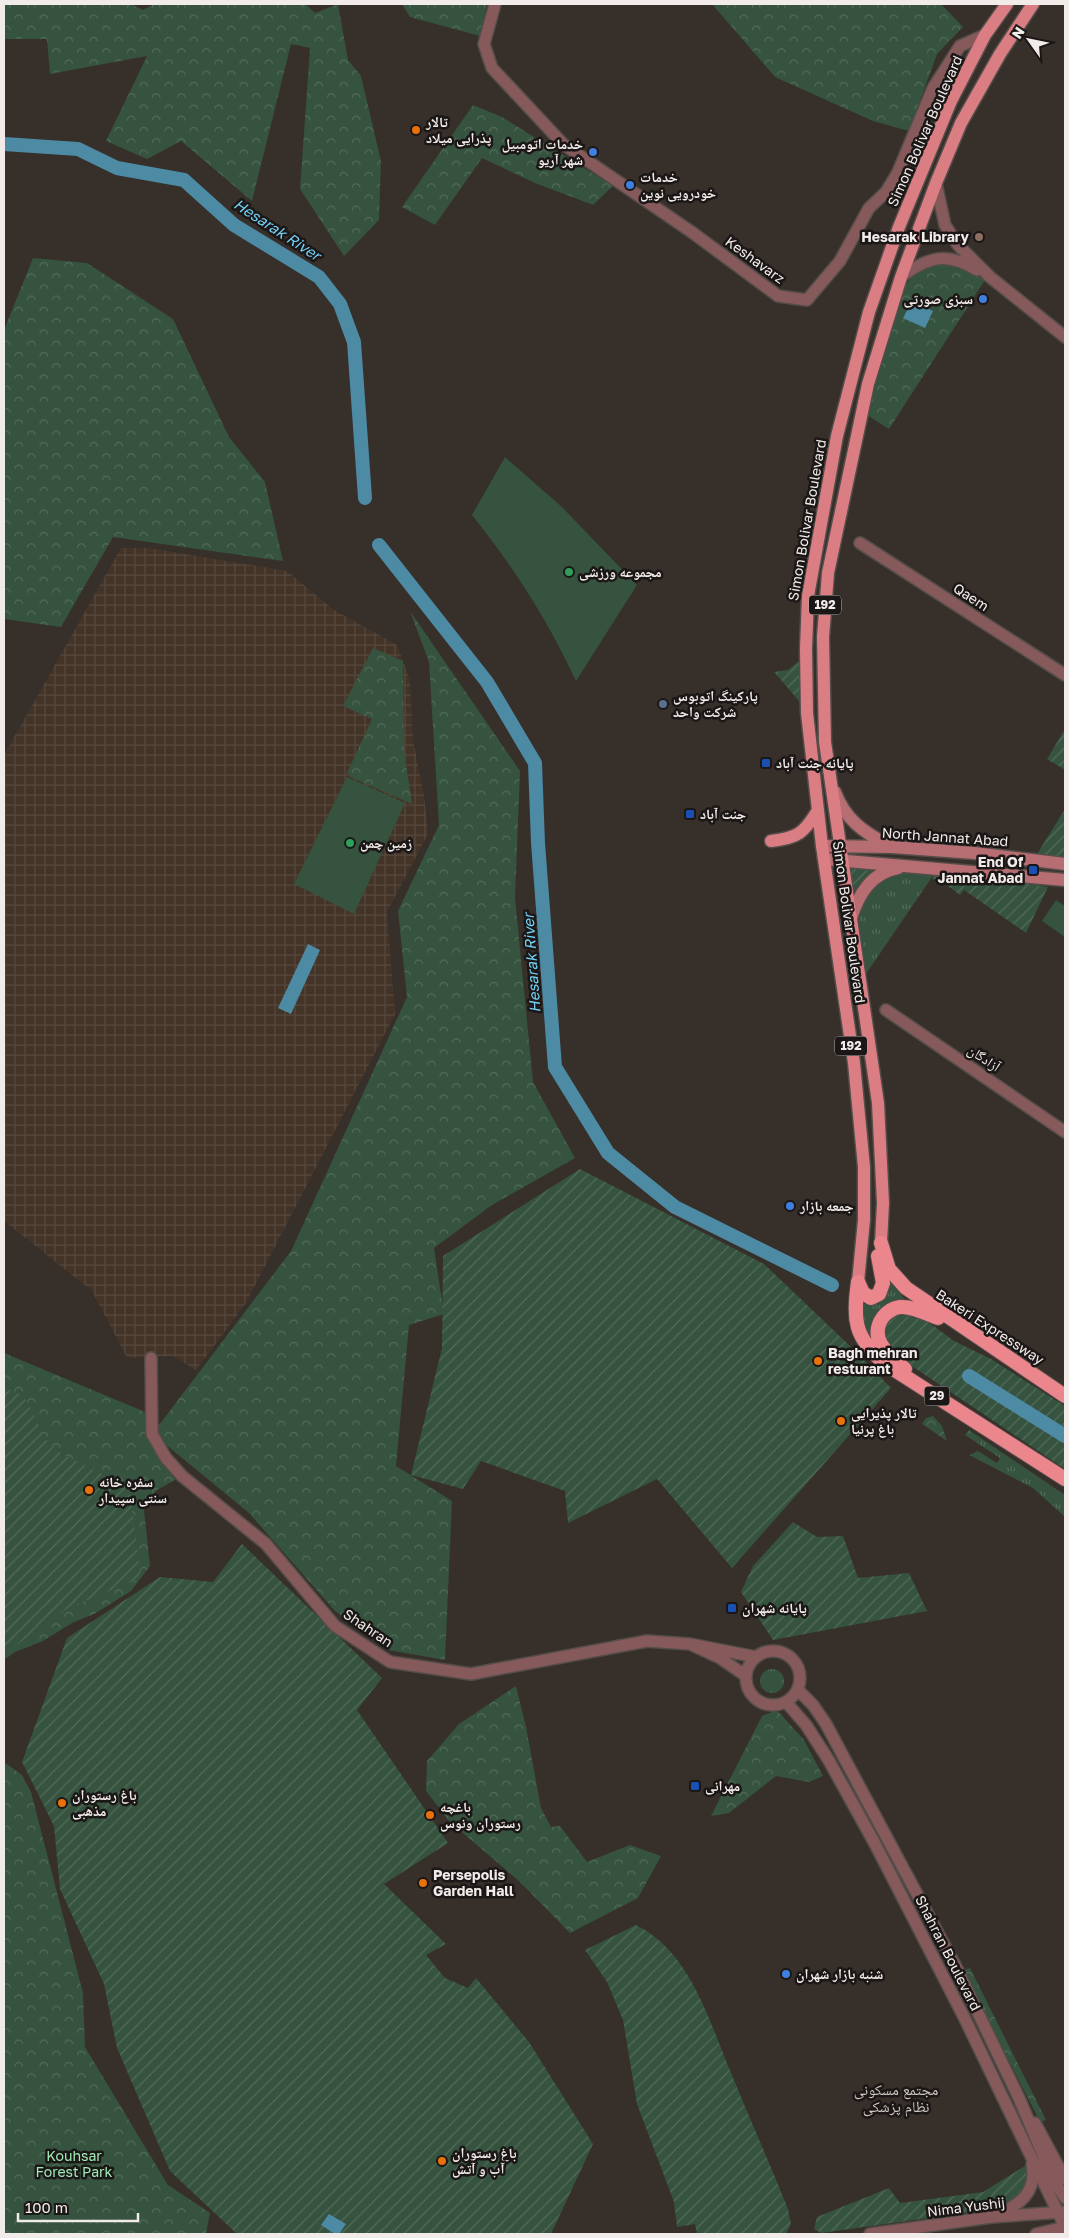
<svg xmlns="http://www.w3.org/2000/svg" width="1069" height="2238" viewBox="0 0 1069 2238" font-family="'Golos Text','Noto Naskh Arabic',sans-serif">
  <defs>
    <pattern id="industrial-grid" width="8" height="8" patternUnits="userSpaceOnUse" patternTransform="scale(1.25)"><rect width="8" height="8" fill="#443428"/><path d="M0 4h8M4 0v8" fill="none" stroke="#56483d"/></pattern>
    <pattern id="grass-tufts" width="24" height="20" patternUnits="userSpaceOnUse" patternTransform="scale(1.25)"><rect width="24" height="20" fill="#35533e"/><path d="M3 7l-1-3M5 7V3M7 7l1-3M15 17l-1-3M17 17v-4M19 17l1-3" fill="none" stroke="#536c5a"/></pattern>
    <pattern id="forest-crowns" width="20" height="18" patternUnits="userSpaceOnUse" patternTransform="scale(1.25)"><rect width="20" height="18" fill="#35533e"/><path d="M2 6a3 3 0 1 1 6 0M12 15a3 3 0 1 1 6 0" fill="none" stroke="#536c5a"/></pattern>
    <pattern id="garden-furrows" width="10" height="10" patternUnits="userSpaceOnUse" patternTransform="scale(1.25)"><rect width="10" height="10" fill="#35533e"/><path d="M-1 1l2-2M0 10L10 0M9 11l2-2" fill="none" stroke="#536c5a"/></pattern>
  </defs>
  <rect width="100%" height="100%" fill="#362f2a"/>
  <path fill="url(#industrial-grid)" d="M121 548H148L287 571 334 610 397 645 410 680 413 740 424 796 428 834 387 912 395 1014 246 1303 196 1370 173 1356 127 1358 92 1291 4 1221V755Z"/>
  <path fill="url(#grass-tufts)" d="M900 871 934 874 866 974 857 919 870 885Z
    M887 1277 907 1302 872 1346 860 1319 862 1303C884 1310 886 1295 887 1277Z
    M969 1430 1065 1495V1517L1033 1488 969 1455 978 1451 997 1463 1000 1458 965 1435Z
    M760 1681a12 12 0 1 1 24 0a12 12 0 1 1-24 0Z"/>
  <path fill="url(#forest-crowns)" d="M4 4H131L143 10 154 4H305L315 13 338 4 348 60 361 76 381 161 379 220 344 256 300 189 310 48 291 44 252 201 181 141 147 159 106 141 147 56 50 74 47 39H4Z
    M402 4H487L480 36 410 17Z
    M712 4H941L963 27 937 54 909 131 873 121 775 77Z
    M473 105 502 117 613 186 593 205 535 183 482 158 435 225 402 207Z
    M33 258 87 263 173 319 229 437 265 482 283 561 113 537 61 627 4 619V330Z
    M941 263 959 264 985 280 889 429 867 415 903 289 916 271Z
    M410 611 520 771 515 898 533 1082 575 1158 492 1205 434 1248 444 1314 409 1325 396 1466 452 1501 445 1660 388 1650 335 1611 249 1513 154 1435 182 1476 157 1490 144 1510 150 1566 131 1591 96 1613 72 1623 43 1641 15 1652 4 1660V1353L150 1414 153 1433 291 1251 407 997 398 911 439 825 429 662Z
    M373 648 403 661 404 751 412 804 350 777V775L347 773 372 719 343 706Z
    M933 1416 942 1426 947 1441 922 1424 926 1418Z
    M516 1686 526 1727 541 1808 551 1827 560 1826 587 1862 630 1845 661 1856 638 1898 570 1933 519 1881 450 1822 426 1791 427 1761 459 1724Z
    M777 1710 804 1740 823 1776 809 1782 776 1776 729 1813 711 1816 762 1716Z
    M4 1762 22 1775 31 1792 83 1993 85 2047 168 2185 210 2213 206 2234H4Z
    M970 1968 1046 2120 1040 2122 963 1970Z"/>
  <path fill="url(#garden-furrows)" d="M799 661V701L774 672 788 670Z
    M1065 729V770L1047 759Z
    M1065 809V858L1037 854Z
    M848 867H889L854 904Z
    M935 874 996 878 1048 887 1026 933 964 890 960 895 940 880 932 879Z
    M580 1169 764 1264 849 1345 891 1388 732 1568 657 1479 568 1523 565 1491 481 1461 463 1489 411 1475 442 1348 443 1256Z
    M892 1312 919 1315 954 1341 991 1359 1065 1406V1469L897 1356 880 1333Z
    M4 1388 23 1395 51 1448 129 1488 141 1578 68 1608 4 1654Z
    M793 1522 817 1537 843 1536 858 1578 909 1573 927 1611 773 1640 741 1592 753 1566Z
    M242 1544 382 1678 357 1710 448 1843 384 1884 446 1944 426 1955 445 1978 468 1988 476 1978 529 2042 593 2144 551 2234H237L170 2171 117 2048 104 1984 60 1889 54 1826 22 1762 67 1638 160 1577 213 1582Z
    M636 1925C689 1951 708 2017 729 2068 748 2115 769 2161 788 2209L791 2224 786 2234H697L695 2224 677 2227 674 2202 637 2104 623 2020 607 1982 585 1950Z
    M1028 2164 1026 2193 999 2208 821 2233 814 2229 817 2217 889 2188 900 2203 983 2192Z"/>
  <path fill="#35533e" d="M505 457 562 507 637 585 576 681C548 621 513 566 472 515Z
    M347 777 405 803 354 914 294 884Z
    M1056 900 1065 906V937L1042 921Z"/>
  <path fill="#4d8aa3" d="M912 301 933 311 925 328 903 318Z
    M308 944 320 950 291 1014 278 1008Z
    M329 2214 346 2224 339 2234H335L321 2225Z"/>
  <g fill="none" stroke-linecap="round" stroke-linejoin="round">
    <path stroke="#4d8aa3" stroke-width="14" d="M4 144 78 149 117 168 184 180 234 225 319 277 340 304 354 342 365 498
      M379 545 487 682 535 763 538 843 555 1067 608 1153 675 1207 832 1285
      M969 1376 1065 1436"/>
    <g stroke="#544d49" stroke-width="14">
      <path id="tertiary" d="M495 4 484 44 492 68 563 144 693 233 778 296 807 300 840 261 869 208 886 192 898 172 933 88 960 46 985 35
        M936 183 945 225 958 245 990 277 1065 337
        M901 277C929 256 947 252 977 270
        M860 543 1065 675
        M886 1010 1065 1132
        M151 1358 152 1434 166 1458 182 1476 266 1544 335 1626 390 1662 471 1674 647 1641 690 1644
        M746 1678a27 27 0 1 1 54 0a27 27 0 1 1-54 0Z
        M746 1676 720 1658 690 1644 756 1657
        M798 1690 813 1705 826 1724 955 1965 1019 2098 1054 2181 1065 2198
        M786 1702 806 1725 828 1759 874 1842 964 2017 1065 2227
        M1035 2123 1065 2179
        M997 2215C1021 2204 1037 2192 1032 2164
        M870 2234 992 2217 1064 2212
        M1036 2234 1065 2227"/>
    </g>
    <g stroke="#544d49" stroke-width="15">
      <path id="secondary" d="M835 792C845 819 863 832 888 845
        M822 846 892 847 974 853 1065 864
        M824 859 1065 880
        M851 918C859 894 871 873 898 868"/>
    </g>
    <g stroke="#544d49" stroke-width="15">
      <path id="primary" d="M771 841C798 838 804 833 818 810
        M881 1243 883 1203 878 1103 825 742 823 637 828 573 868 384 901 277 936 183 961 123 1000 54 1033 4
        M858 1282 864 1220V1167L854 1063 822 846 807 713 806 649 808 596 837 436 869 312 899 227 951 101 985 35 1007 4"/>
    </g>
    <g stroke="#544d49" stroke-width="16">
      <path id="trunk" d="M881 1243 889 1269 906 1288 1065 1396
        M858 1282C853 1320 854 1337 884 1363L1065 1479
        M858 1282 863 1293 871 1298 879 1294 883 1283 878 1256
        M905 1369C890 1356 867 1339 883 1317 887 1312 893 1308 900 1307 912 1306 927 1314 938 1318"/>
    </g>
    <use href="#tertiary" stroke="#86595b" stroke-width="11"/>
    <use href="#secondary" stroke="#b66e72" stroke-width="12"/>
    <use href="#primary" stroke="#da7e84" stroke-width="12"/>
    <use href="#trunk" stroke="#ea868c" stroke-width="14"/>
  </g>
  <g fill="#e8710a" stroke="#1b1716" stroke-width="2">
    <circle cx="416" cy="130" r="5"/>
    <circle cx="818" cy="1361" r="5"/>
    <circle cx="841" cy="1421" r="5"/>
    <circle cx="89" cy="1490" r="5"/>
    <circle cx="62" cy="1803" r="5"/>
    <circle cx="430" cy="1815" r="5"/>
    <circle cx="423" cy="1883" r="5"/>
    <circle cx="442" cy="2161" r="5"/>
  </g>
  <g fill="#3f7fe0" stroke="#1b1716" stroke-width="2">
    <circle cx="593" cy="152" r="5"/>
    <circle cx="630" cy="185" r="5"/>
    <circle cx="983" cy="299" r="5"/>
    <circle cx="790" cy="1206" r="5"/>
    <circle cx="786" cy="1974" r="5"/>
  </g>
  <circle fill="#8d6e63" stroke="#1b1716" stroke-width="2" cx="979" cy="237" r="5"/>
  <g fill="#2e9e5b" stroke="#1b1716" stroke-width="2">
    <circle cx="569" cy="572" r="5"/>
    <circle cx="350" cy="843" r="5"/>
  </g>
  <circle fill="#5c6f8a" stroke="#1b1716" stroke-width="2" cx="663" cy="704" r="5"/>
  <g fill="#1a4fb4" stroke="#1b1716" stroke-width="2">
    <rect x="761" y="758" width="10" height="10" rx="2.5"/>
    <rect x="685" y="809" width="10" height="10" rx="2.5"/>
    <rect x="1028" y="865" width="10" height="10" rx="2.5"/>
    <rect x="727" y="1603" width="10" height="10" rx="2.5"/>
    <rect x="690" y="1781" width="10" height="10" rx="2.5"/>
  </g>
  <g text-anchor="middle" stroke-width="5" stroke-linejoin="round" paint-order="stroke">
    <g fill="#1b1716" stroke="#b1acaa" stroke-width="1">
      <rect x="809" y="595.5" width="32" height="19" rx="4"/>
      <rect x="835" y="1036.5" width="32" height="19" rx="4"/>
      <rect x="924.5" y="1386.5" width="25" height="19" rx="4"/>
    </g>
    <g font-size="12" font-weight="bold" fill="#f1ece9">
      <text x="825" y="609">192</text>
      <text x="851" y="1050">192</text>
      <text x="937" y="1400">29</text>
    </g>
    <g font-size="14" font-weight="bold" fill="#f1ece9" stroke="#1b1716" text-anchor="start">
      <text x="426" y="127">تالار<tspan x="426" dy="16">پذرایی میلاد</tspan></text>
      <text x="583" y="149" text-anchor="end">خدمات اتومبیل<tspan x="583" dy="16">شهر آریو</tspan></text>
      <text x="640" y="182">خدمات<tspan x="640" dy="16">خودرویی نوین</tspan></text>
      <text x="969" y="242" text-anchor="end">Hesarak Library</text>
      <text x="973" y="304" text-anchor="end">سبزی صورتی</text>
      <text x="579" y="577">مجموعه ورزشی</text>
      <text x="673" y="701">پارکینگ اتوبوس<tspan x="673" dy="16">شرکت واحد</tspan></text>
      <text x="776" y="768">پایانه جنت آباد</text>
      <text x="700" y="819">جنت آباد</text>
      <text x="360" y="848">زمین چمن</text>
      <text x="1023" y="867" text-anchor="end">End Of<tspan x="1023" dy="16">Jannat Abad</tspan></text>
      <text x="800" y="1211">جمعه بازار</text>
      <text x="828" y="1358">Bagh mehran<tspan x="828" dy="16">resturant</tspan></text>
      <text x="851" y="1418">تالار پذیرایی<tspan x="851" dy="16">باغ پرنیا</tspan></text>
      <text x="99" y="1487">سفره خانه<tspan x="99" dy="16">سنتی سپیدار</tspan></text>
      <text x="742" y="1613">پایانه شهران</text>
      <text x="705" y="1791">مهرانی</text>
      <text x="72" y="1800">باغ رستوران<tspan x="72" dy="16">مذهبی</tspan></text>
      <text x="440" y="1812">باغچه<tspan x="440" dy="16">رستوران ونوس</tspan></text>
      <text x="433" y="1880">Persepolis<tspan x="433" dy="16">Garden Hall</tspan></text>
      <text x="796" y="1979">شنبه بازار شهران</text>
      <text x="452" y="2158">باغ رستوران<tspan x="452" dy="16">آب و آتش</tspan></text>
    </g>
    <g font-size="14" fill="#f1ece9" stroke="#1b1716">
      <text transform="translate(925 131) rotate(-66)" y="5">Simon Bolivar Boulevard</text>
      <text transform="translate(755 260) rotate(36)" y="5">Keshavarz</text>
      <text transform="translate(807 520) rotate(-80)" y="5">Simon Bolivar Boulevard</text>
      <text transform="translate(971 597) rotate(33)" y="5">Qaem</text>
      <text transform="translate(945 837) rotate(4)" y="5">North Jannat Abad</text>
      <text transform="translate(849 922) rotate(82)" y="5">Simon Bolivar Boulevard</text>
      <text transform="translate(984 1058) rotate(34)" y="5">آزادگان</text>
      <text transform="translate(990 1327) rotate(33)" y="5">Bakeri Expressway</text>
      <text transform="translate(368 1628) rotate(34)" y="5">Shahran</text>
      <text transform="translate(948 1953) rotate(63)" y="5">Shahran Boulevard</text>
      <text transform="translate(966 2207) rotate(-7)" y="5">Nima Yushij</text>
    </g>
    <g font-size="14" fill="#9feab6" stroke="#1b1716">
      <text x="74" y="2161">Kouhsar<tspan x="74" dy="16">Forest Park</tspan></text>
    </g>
    <g font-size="15" font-style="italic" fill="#72d0f6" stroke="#1b1716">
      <text transform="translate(277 230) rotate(33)" y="5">Hesarak River</text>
      <text transform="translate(532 963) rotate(-94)" y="5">Hesarak River</text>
    </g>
    <g font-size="15" fill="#d1c7c2" stroke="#1b1716">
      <text x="896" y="2095">مجتمع مسکونی<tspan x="896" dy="17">نظام پزشکی</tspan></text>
    </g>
  </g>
  <rect width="1069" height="2238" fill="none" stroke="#f1ece9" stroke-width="10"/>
  <g transform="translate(1029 40) rotate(303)" stroke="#1b1716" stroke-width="4" paint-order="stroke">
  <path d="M0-4L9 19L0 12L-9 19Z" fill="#f1ece9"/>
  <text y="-8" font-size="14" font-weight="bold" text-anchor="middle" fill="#f1ece9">N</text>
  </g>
  <path d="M18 2213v8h120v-8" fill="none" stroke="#f1ece9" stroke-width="2.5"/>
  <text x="25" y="2213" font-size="15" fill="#f1ece9" stroke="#1b1716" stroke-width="4" paint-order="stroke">100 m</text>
</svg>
